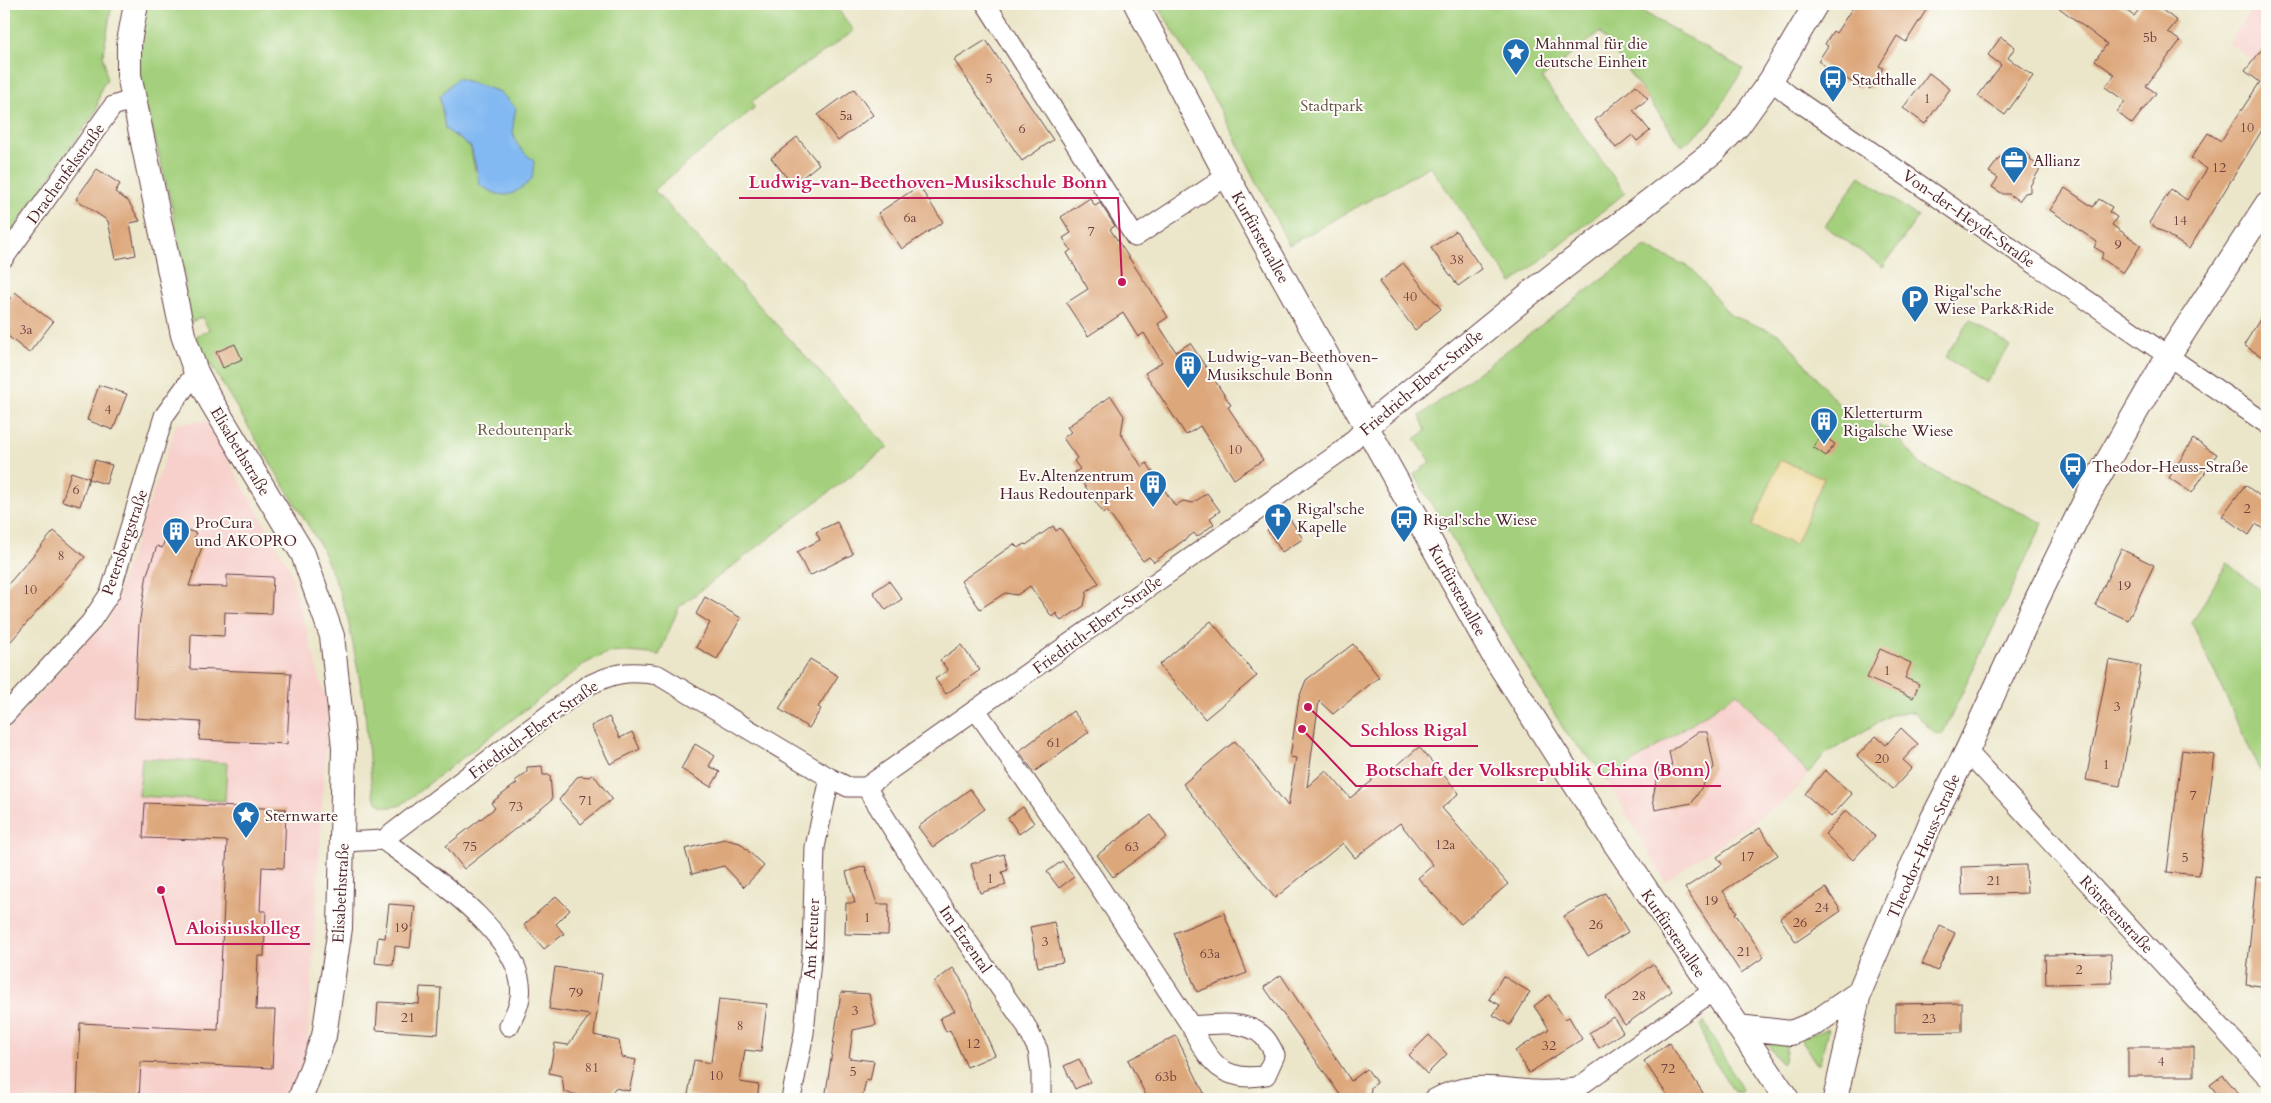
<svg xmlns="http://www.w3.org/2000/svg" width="2271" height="1103" viewBox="0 0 2271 1103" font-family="Cardo,serif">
  <rect width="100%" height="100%" fill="#fdfcf7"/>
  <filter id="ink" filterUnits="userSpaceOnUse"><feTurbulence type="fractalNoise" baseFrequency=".02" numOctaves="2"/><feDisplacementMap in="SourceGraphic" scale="10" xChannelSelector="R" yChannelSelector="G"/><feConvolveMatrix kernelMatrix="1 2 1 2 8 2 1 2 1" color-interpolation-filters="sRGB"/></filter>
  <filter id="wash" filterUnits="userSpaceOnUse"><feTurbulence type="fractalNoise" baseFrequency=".0096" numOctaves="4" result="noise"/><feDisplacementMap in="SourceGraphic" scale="20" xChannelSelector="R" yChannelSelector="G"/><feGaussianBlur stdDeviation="1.12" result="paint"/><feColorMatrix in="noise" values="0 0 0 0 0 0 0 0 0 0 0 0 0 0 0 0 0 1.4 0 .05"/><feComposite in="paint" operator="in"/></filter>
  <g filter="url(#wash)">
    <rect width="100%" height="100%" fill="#ebe6c9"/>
    <path fill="#f7d0cc" d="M2254 4H2267V72L2229 43Z
      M206 421 289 567 328 708 308 1045 288 1099H4V734L92 635 108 622 177 423Z
      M1737 693 1808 774 1788 798 1665 881 1607 780Z"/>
    <path fill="#a4d07d" stroke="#777854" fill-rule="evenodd" d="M4 4H112L103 55 107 79 101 89 96 111 4 243Z
      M146 4H834L854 31 752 101 754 108 654 190 888 447 679 607 659 655 628 652 607 653 586 663 401 805C385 810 376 806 372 790L364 702 348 619 337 584 320 545 194 337 209 330 202 317 187 324 185 276 172 207 133 53H141ZM457 78 500 92 512 127 516 146 533 161 475 170Z
      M1157 4H1629L1743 69 1710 123 1682 146 1600 32 1542 78 1625 193 1512 283 1430 166 1289 245 1219 107Z
      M1860 176 1918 217 1883 267 1825 226Z
      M1645 247 1691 268 1730 315 1781 335 1845 412 1891 430 1922 466 2043 523 1942 735 1933 732 1914 712 1892 714 1824 755 1808 774 1737 693 1607 780 1600 769 1567 735 1414 474 1431 462 1415 439 1426 431 1420 416Z
      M1970 319 2010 346 1985 383 1945 357Z
      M2227 563 2267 596V778L2259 769 2192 623Z
      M142 758 227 763 225 801 139 796Z
      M1704 1022 1743 1091 1742 1092H1734L1708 1051 1701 1026Z
      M1828 1029 1820 1063H1816L1800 1038Z
      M1788 1039 1784 1061 1782 1064 1766 1042Z"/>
    <path fill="#eeda9e" stroke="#9c7c64" d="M1780 460 1824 478 1795 545 1752 526Z"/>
    <path fill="#82b9f2" stroke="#666c8e" d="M457 78 500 92 516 108C510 136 512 143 534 161L532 179C511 198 504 200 480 185L471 147 445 129 440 96Z"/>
    <g id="blocks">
      <path fill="#dda77b" d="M1855 4H1930L1906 42 1897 36 1879 66 1883 68 1870 89 1862 84 1860 88 1847 79 1845 82 1818 61 1828 46 1825 44 1833 31 1836 33Z
        M2054 4H2116L2134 16 2143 4H2154L2177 21 2168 32 2180 41 2146 86 2156 93 2132 124 2117 112 2125 101 2105 87 2115 75 2095 60 2107 44Z
        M2001 37 2015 47 2008 58 2033 76 2005 115 1978 96 2001 65 1988 55Z
        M986 40 1053 140 1022 161 954 60Z
        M2267 43V122L2189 249 2149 223 2171 189 2187 200 2207 169 2191 158 2208 133 2221 141 2260 82 2245 71Z
        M1929 73 1950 89 1925 124 1903 108Z
        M1636 85 1648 99 1633 110 1650 131 1637 141 1632 135 1616 148 1595 120Z
        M854 89 873 115 838 141 818 115Z
        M797 137 819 164 793 185 771 158Z
        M2019 149 2031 157 2030 160 2041 167 2030 186V192L2025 193 2019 201 2009 194H2003L1992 187 1998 178 1989 172 2000 157 2009 163Z
        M97 169 120 184 115 192 128 201 140 221 130 223 136 255 116 259 108 221 76 199Z
        M919 186 943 222 902 249 878 213Z
        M2065 188 2093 207 2099 199 2112 207 2109 212 2117 217 2112 225 2141 245 2123 273 2101 258 2104 253 2094 247 2097 242 2050 210Z
        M1090 198 1095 206 1100 203 1115 226 1110 229 1168 317 1158 324 1176 352 1190 343 1231 405 1228 407 1263 460 1234 479 1200 426 1186 435 1145 373 1162 362 1144 333 1138 337 1123 313 1088 336 1066 303 1088 289 1067 253 1071 250 1063 238 1071 233 1061 217Z
        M1456 231 1482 269 1458 286 1431 248Z
        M1403 263 1441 309 1415 330 1379 282Z
        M15 292 53 322 29 353 4 333V307Z
        M2267 308V360L2244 345Z
        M235 344 242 359 223 368 216 352Z
        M99 385 127 394 113 430 87 420Z
        M1111 396 1124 416 1121 434 1142 467 1147 463 1175 506 1183 501 1193 503 1207 493 1220 511 1210 518 1214 524 1197 537 1194 533 1154 562 1149 557 1143 561 1107 511 1104 514 1102 511 1075 472 1080 469 1074 461 1077 458 1063 438 1071 432 1067 427Z
        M1821 434 1835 444 1826 456 1813 447Z
        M2193 439 2217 454 2192 493 2169 478Z
        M95 460 112 465 106 484 89 479Z
        M71 472 89 478 80 506 62 501Z
        M2245 485 2267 501V532L2256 524 2249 535 2222 516Z
        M1288 516 1303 539 1282 552 1267 530Z
        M837 522 853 554 809 576 797 552 820 540 816 532Z
        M1053 526 1056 531 1060 528 1099 583 1087 591 1084 606 1061 621 1056 613 1052 617 1030 586 1017 595 1005 593 980 609 961 581 1014 544 1018 548 1025 544 1026 545Z
        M180 528 196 533 194 538 204 541 189 586 227 587V575L273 577 271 614 225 612 224 636 191 634 190 669 291 673 287 744 199 740 201 722 134 718 139 625 147 574 157 546 162 548 168 529 178 532Z
        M54 531 85 557 4 649V589Z
        M2121 549 2154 565 2128 620 2095 605Z
        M889 581 902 599 886 610 873 592Z
        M705 597 741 618 717 659 696 647 710 623 696 614Z
        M1211 621 1257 676 1205 719 1159 665Z
        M1353 644 1379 677 1333 714 1319 701 1307 787 1326 770 1350 798 1372 781 1371 774 1375 770 1382 768 1388 773 1419 747 1459 793 1442 808 1508 884 1461 924 1418 878 1433 865 1400 823 1355 858 1343 843 1275 898 1183 784 1235 741 1288 806 1296 758 1290 757 1299 698 1306 680Z
        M961 645 980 670 946 694 935 679 948 670 940 660Z
        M1880 649 1911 663 1905 678 1919 684 1913 698 1867 678Z
        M810 659 838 676 818 707 821 709 809 728 779 709Z
        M2109 660 2141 666 2120 786 2086 780Z
        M1073 711 1089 732 1034 772 1019 751Z
        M609 717 620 738 632 732 640 749 610 764 591 726Z
        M1901 728 1918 744 1903 760 1912 768 1893 789 1857 756 1876 736 1886 745Z
        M1698 732H1707L1714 767 1692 803 1655 810 1653 797 1659 768 1672 765 1669 752Z
        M695 744 715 756 709 766 720 772 711 787 681 769Z
        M2182 750 2215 755 2199 875 2167 872Z
        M542 766 543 775H550L552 800 464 869 446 846 495 808 491 803 517 783 515 781 527 772V767Z
        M1825 770 1852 794 1831 817 1805 794Z
        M593 774 612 799 581 824 559 800 577 777 581 776 589 777Z
        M970 789 985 809 933 847 918 827Z
        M145 803 286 809 284 868 262 867 260 911H266L265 934 264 956H258L256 1010H275L272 1068 141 1062 139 1099H77L80 1023 218 1030 227 841 143 838Z
        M1023 807 1034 823 1019 834 1008 818Z
        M1846 810 1875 836 1853 860 1825 834Z
        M1151 815 1167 837 1113 877 1097 855Z
        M1760 828 1778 855 1723 891 1737 912 1735 913 1764 957 1741 973 1685 888 1722 864 1717 857Z
        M724 839 740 843 764 866 744 887 724 866 692 874 685 849Z
        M1004 854 1008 870 1002 872 1006 885 980 893 971 864Z
        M1062 861 1074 877 1059 888 1047 872Z
        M2026 865 2027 893 1962 895 1961 867Z
        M865 866 877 904H889L888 935 845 934 846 903H855L846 872Z
        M2256 877 2267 878V987L2246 984Z
        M1826 888 1841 911 1796 942 1780 918Z
        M1605 893 1628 932 1588 956 1564 916Z
        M556 896 570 910 556 924 564 934 544 949 524 925Z
        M389 904 415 906 410 948 395 946 393 965 375 963 378 937 385 938Z
        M1224 913 1247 973 1197 992 1174 933Z
        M1054 922 1063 962 1038 967 1030 927Z
        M1940 926 1955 933 1937 971 1922 964Z
        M2111 954 2112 983 2046 984 2045 955Z
        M1653 964 1672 991 1625 1025 1606 998Z
        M555 967 602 974 594 1035 619 1041 622 1057 636 1060 629 1091 615 1088 607 1099H595L564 1092 562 1076 549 1073 555 1043 568 1045 590 1015 549 1009Z
        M953 968 960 978 995 1055 967 1067 950 1030 946 1032 940 1018 955 1011 934 982Z
        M1281 975 1351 1081 1367 1069 1377 1083 1371 1087 1370 1099H1343L1264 987Z
        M1503 976 1530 992 1510 1025 1493 1015 1500 1005 1489 999Z
        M420 987 441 988 438 1034 376 1030 378 1002 419 1004Z
        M841 992 869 994 876 1025 853 1030 849 1058 874 1061 870 1081 866 1080 862 1099H825Z
        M1549 995 1565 1019 1569 1017 1582 1039 1529 1073 1515 1051 1549 1029 1534 1006Z
        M719 999 767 1004 761 1052 745 1050 740 1082 759 1085 757 1099H716L688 1095 694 1060 711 1063Z
        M1962 1003V1032L1895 1033V1004Z
        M1613 1017 1623 1032 1599 1048 1589 1033Z
        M1429 1035 1447 1054 1427 1074 1409 1055Z
        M1176 1036 1204 1093 1191 1099H1148L1128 1060Z
        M1669 1043 1692 1076 1707 1099H1670L1644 1061Z
        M2128 1047H2194V1076H2128Z
        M1079 1059 1090 1082 1075 1089 1064 1066Z
        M2223 1075 2243 1099H2221L2210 1085Z"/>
    </g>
  </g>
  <g filter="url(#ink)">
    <use href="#blocks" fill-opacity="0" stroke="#623d43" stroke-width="1"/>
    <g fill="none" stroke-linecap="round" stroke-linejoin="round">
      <g stroke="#623d43" stroke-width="21">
        <path id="minor" d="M986 4 1135 237 1227 176
          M1771 80 1789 95 2267 424
          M4 258 113 106 134 99
          M976 710 1087 868 1191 1026C1208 1061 1223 1084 1266 1075L1275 1055C1272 1049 1269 1042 1264 1037 1247 1019 1213 1024 1191 1026
          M4 716 90 623 110 593 164 416 196 372
          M1967 751 2267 1077
          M866 787 926 882 1025 1024 1038 1050 1041 1072V1099
          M383 840C424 870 529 939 520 997 519 1007 514 1016 509 1026
          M343 842 383 840 585 687C613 673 627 670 658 675L830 778 848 787H866L1343 450 1367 426
          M1577 1088 1713 991
          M791 1099 804 1033 812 950 815 847 830 778
          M1434 1099C1469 1079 1497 1088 1535 1090 1549 1091 1563 1089 1577 1088L1573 1098"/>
      </g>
      <g stroke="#623d43" stroke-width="26">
        <path id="tertiary" d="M136 4 129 42V75L183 335 196 372 211 401 303 554 332 636 344 747 340 928 324 1036 300 1099
          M1136 4 1227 176 1494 656 1579 790 1787 1099
          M1367 426 1533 291 1713 152 1738 126 1771 80 1816 4
          M1738 1027 1791 1033 1815 1023 1859 993
          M1835 1099 1859 993 1931 822 1967 751 2037 599 2087 497 2168 356 2267 204"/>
      </g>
      <use href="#minor" stroke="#fff" stroke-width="19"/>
      <use href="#tertiary" stroke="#fff" stroke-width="24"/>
    </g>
  </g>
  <defs>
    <g id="sight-pin" transform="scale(1.4375)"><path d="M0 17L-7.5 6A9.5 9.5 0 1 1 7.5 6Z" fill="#1f6fb2" stroke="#fdfcf7"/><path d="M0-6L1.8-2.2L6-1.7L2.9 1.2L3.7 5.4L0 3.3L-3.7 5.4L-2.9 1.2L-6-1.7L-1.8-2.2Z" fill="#fff"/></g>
    <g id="bus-pin" transform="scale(1.4375)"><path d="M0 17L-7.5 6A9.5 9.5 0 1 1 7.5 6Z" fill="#1f6fb2" stroke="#fdfcf7"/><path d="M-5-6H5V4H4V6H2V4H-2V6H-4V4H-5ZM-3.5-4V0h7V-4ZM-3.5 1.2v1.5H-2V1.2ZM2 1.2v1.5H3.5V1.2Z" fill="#fff"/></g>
    <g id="office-pin" transform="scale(1.4375)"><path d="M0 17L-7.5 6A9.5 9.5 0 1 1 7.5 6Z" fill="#1f6fb2" stroke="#fdfcf7"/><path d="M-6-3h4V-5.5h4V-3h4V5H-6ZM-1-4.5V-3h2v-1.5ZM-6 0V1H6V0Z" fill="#fff"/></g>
    <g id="parking-pin" transform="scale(1.4375)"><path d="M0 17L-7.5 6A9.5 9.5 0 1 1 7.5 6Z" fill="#1f6fb2" stroke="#fdfcf7"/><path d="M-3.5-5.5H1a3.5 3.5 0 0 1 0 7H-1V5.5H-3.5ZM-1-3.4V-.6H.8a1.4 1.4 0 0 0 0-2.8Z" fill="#fff"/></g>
    <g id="building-pin" transform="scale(1.4375)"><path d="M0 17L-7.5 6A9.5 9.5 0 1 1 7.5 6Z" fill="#1f6fb2" stroke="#fdfcf7"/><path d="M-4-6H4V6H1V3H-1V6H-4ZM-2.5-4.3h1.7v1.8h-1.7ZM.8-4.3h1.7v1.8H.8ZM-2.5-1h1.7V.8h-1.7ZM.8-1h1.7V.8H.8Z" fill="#fff"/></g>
    <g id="church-pin" transform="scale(1.4375)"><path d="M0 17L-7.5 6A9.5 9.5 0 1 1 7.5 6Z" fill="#1f6fb2" stroke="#fdfcf7"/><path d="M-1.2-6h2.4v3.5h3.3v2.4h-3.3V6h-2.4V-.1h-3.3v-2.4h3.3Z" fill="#fff"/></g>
  </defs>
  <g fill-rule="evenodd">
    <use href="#sight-pin" x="1516" y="52"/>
    <use href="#bus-pin" x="1833" y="79"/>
    <use href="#office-pin" x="2014" y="160"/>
    <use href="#parking-pin" x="1915" y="299"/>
    <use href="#building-pin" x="1188" y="365"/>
    <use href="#building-pin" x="1824" y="421"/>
    <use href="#bus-pin" x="2073" y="466"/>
    <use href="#building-pin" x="1153" y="484"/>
    <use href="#church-pin" x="1278" y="517"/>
    <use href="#bus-pin" x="1404" y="519"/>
    <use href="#building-pin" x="176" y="531"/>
    <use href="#sight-pin" x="246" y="815"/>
  </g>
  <g text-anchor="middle" stroke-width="4" stroke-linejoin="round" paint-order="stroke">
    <g font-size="14" fill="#6f413f">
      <text x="2150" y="42">5b</text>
      <text x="989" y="83">5</text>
      <text x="1927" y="103">1</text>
      <text x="846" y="120">5a</text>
      <text x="2247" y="132">10</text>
      <text x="1022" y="133">6</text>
      <text x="2219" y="172">12</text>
      <text x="910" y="222">6a</text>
      <text x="2180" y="225">14</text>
      <text x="1091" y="236">7</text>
      <text x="2118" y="249">9</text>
      <text x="1457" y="264">38</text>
      <text x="1410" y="301">40</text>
      <text x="26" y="334">3a</text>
      <text x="108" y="414">4</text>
      <text x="1235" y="454">10</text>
      <text x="76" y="494">6</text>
      <text x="2247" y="513">2</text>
      <text x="61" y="560">8</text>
      <text x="2124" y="590">19</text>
      <text x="30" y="594">10</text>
      <text x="1887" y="675">1</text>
      <text x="2117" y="711">3</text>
      <text x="1054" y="747">61</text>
      <text x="1882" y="763">20</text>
      <text x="2106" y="769">1</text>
      <text x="2193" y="800">7</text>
      <text x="586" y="805">71</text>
      <text x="516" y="811">73</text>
      <text x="1445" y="849">12a</text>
      <text x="470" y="851">75</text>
      <text x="1132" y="851">63</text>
      <text x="1747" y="861">17</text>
      <text x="2185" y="862">5</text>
      <text x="990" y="883">1</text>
      <text x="1994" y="885">21</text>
      <text x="1711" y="905">19</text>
      <text x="1822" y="912">24</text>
      <text x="867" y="922">1</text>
      <text x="1800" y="927">26</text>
      <text x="1596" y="929">26</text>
      <text x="401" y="932">19</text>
      <text x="1045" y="946">3</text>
      <text x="1744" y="956">21</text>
      <text x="1210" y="958">63a</text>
      <text x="2079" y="974">2</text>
      <text x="576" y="997">79</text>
      <text x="1639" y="1000">28</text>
      <text x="855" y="1015">3</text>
      <text x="408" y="1022">21</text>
      <text x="1929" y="1023">23</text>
      <text x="740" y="1030">8</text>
      <text x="973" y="1048">12</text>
      <text x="1549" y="1050">32</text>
      <text x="2161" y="1066">4</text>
      <text x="592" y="1072">81</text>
      <text x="1668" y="1073">72</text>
      <text x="853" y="1076">5</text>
      <text x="716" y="1080">10</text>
      <text x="1166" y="1081">63b</text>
    </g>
    <g font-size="16" fill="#4a1f2b" stroke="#fdfcf7" text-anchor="start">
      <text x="1535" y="49">Mahnmal für die<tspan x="1535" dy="18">deutsche Einheit</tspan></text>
      <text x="1852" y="85">Stadthalle</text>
      <text x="2033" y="166">Allianz</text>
      <text x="1934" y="296">Rigal'sche<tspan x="1934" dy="18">Wiese Park&amp;Ride</tspan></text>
      <text x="1207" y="362">Ludwig-van-Beethoven-<tspan x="1207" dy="18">Musikschule Bonn</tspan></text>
      <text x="1843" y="418">Kletterturm<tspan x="1843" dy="18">Rigalsche Wiese</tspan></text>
      <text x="2092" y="472">Theodor-Heuss-Straße</text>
      <text x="1134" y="481" text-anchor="end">Ev.Altenzentrum<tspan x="1134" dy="18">Haus Redoutenpark</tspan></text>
      <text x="1297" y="514">Rigal'sche<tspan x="1297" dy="18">Kapelle</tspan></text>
      <text x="1423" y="525">Rigal'sche Wiese</text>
      <text x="195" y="528">ProCura<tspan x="195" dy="18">und AKOPRO</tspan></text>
      <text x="265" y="821">Sternwarte</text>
    </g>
    <g font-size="16" fill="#655444" stroke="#fdfcf7">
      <text x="1332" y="111">Stadtpark</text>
      <text x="525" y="435">Redoutenpark</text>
    </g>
    <g font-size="16" fill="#4a1f2b" stroke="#fdfcf7">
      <text transform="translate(65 173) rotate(-54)" y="6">Drachenfelsstraße</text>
      <text transform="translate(1969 218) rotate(35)" y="6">Von-der-Heydt-Straße</text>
      <text transform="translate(1261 237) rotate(61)" y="6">Kurfürstenallee</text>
      <text transform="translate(1421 382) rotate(-40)" y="6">Friedrich-Ebert-Straße</text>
      <text transform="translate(241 451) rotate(59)" y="6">Elisabethstraße</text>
      <text transform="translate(124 542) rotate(-71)" y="6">Petersbergstraße</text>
      <text transform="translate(1458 590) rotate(61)" y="6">Kurfürstenallee</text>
      <text transform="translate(1097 624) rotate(-36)" y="6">Friedrich-Ebert-Straße</text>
      <text transform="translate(533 729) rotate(-36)" y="6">Friedrich-Ebert-Straße</text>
      <text transform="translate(1923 846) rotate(-66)" y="6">Theodor-Heuss-Straße</text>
      <text transform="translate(340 893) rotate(-87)" y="6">Elisabethstraße</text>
      <text transform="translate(2117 914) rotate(47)" y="6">Röntgenstraße</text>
      <text transform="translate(1674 933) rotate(56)" y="6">Kurfürstenallee</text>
      <text transform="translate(811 939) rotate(-87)" y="6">Am Kreuter</text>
      <text transform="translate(966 939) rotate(55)" y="6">Im Etzental</text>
    </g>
  </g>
  <path fill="none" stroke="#c2185b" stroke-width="2" d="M1122 282L1118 198H739M1308 707L1351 746H1478M1302 729L1356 786H1721M161 890L176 944H310"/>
  <g fill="#c2185b" stroke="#fdfcf7" stroke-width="2">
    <circle cx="1122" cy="282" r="5"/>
    <circle cx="1308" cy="707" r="5"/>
    <circle cx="1302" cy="729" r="5"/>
    <circle cx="161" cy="890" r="5"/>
  </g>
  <g font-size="18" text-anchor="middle" font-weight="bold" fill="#c2185b" stroke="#fdfcf7" stroke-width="4" stroke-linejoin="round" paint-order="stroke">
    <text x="928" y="188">Ludwig-van-Beethoven-Musikschule Bonn</text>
    <text x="1414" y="736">Schloss Rigal</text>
    <text x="1538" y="776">Botschaft der Volksrepublik China (Bonn)</text>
    <text x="243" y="934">Aloisiuskolleg</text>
  </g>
  <rect width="2271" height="1103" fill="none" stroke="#fdfcf7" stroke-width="20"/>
</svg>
